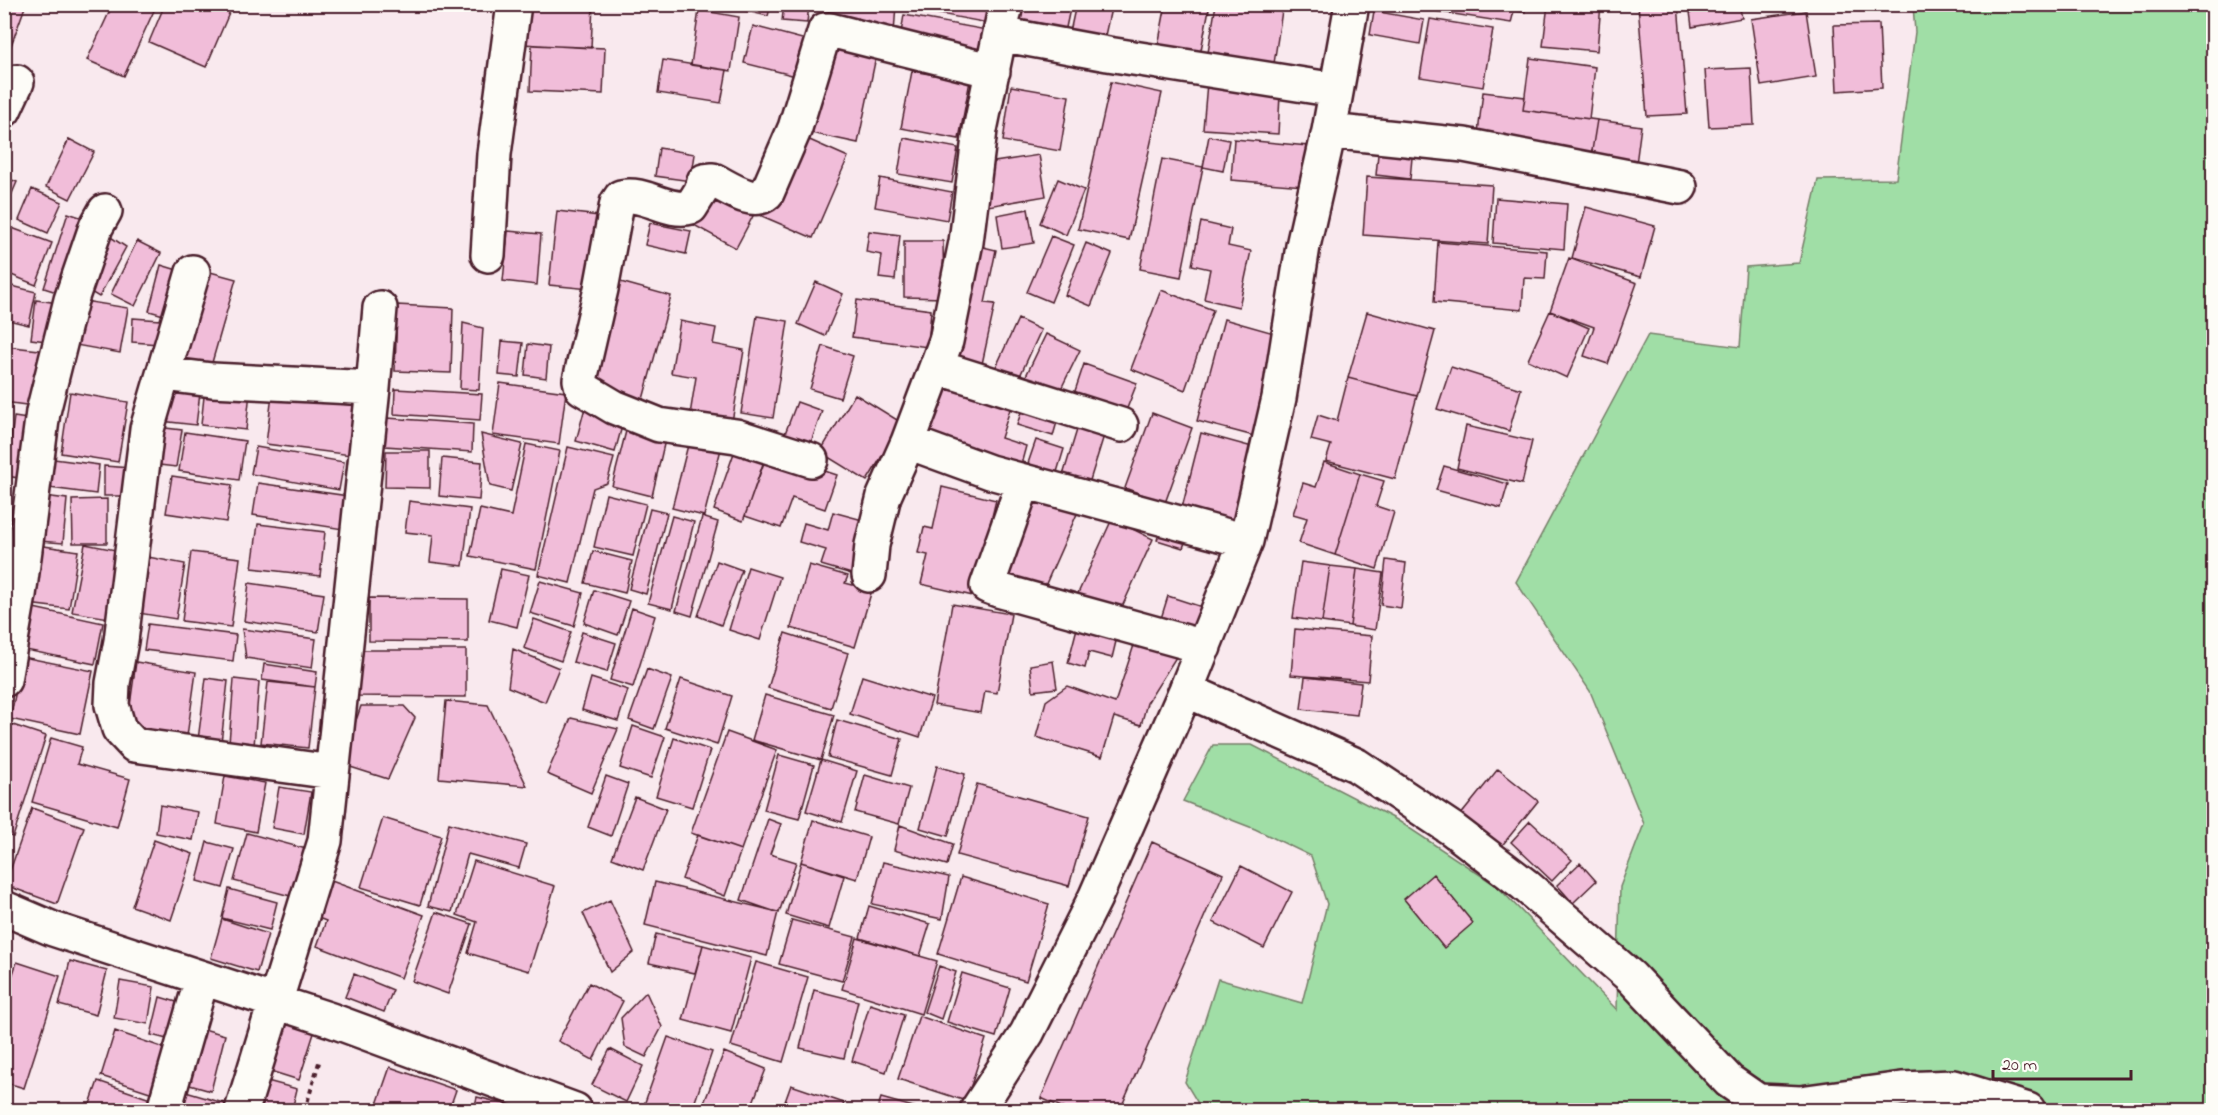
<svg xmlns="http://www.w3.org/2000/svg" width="2218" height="1115" viewBox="0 0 2218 1115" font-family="'Indie Flower',sans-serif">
  <rect width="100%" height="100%" fill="#f9e9ee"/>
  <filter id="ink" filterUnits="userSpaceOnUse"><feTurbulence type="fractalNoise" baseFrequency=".0167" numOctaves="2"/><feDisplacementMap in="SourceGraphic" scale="12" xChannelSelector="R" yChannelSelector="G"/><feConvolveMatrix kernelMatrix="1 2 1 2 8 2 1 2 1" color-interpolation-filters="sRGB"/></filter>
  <g filter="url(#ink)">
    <path fill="#a0dea6" stroke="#757e68" stroke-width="1.5" d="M1913 5H2213V1110H2071L2057 1104 2054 1110H1202L1185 1082 1218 979 1302 1003 1327 904 1311 856 1255 829 1183 801 1213 745H1252L1397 820 1497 886 1617 1010 1620 887 1644 824 1590 691 1516 582 1648 335 1740 347 1746 267 1799 263 1818 180 1896 179 1915 32Z"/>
    <path fill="#f1bdd9" stroke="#4a1f2b" stroke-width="1.5" d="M4 4H26L4 65Z
      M113 4H157L124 76 87 60Z
      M165 4H233L206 67 149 42Z
      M523 4H593L591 48 522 44Z
      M717 4H771L768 16Z
      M784 4H809L807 23 782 21Z
      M829 4H896L894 34 827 29Z
      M925 4H992L988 23 924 11Z
      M1022 4H1071L1064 37 1017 26Z
      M1076 4H1112L1104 40 1070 32Z
      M1166 4H1210L1200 55 1158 46Z
      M1216 4H1283L1273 70 1207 59Z
      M1409 4H1526L1525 12 1514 11 1511 23 1409 7Z
      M1548 4H1601L1597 51 1543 46Z
      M1638 4H1678L1687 114 1647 116Z
      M1689 4H1739L1742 18 1692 27Z
      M699 10 739 17 731 71 691 65Z
      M1374 11 1424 20 1420 44 1370 35Z
      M1806 11 1816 77 1761 86 1751 19Z
      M904 15 987 30 983 59 899 45Z
      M1430 19 1493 29 1483 87 1420 77Z
      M1879 24 1882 88 1837 91 1834 25Z
      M753 26 806 40 796 76 744 63Z
      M828 32 876 57 858 143 806 132Z
      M532 45 605 48 603 94 530 91Z
      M1530 58 1595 67 1589 119 1523 110Z
      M663 60 727 70 721 103 658 93Z
      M1751 68 1754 125 1709 127 1705 70Z
      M912 71 970 81 959 139 901 128Z
      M1111 82 1162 93 1129 240 1078 229Z
      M1207 83 1280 94 1278 134 1203 129Z
      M1011 86 1069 96 1060 151 1003 141Z
      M1483 92 1525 97 1523 110 1597 120 1591 157 1477 141Z
      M1597 120 1641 126 1636 164 1591 157Z
      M796 134 848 157 813 238 762 216Z
      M1209 136 1229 140 1223 171 1203 167Z
      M904 138 958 148 952 183 898 174Z
      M69 139 94 152 70 199 46 187Z
      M1234 139 1308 146 1304 186 1231 180Z
      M1379 144 1413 147 1410 179 1376 175Z
      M659 148 695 154 691 181 655 176Z
      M1039 155 1046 196 988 206 982 164Z
      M1162 159 1203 167 1181 277 1140 269Z
      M4 177 17 182 4 212Z
      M1367 177 1492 185 1488 244 1363 235Z
      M880 178 952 192 947 220 875 207Z
      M1058 179 1084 190 1066 235 1040 223Z
      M32 189 62 202 48 233 19 220Z
      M709 192 753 216 736 248 692 224Z
      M1496 198 1567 204 1564 249 1493 243Z
      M1586 207 1655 226 1641 277 1572 258Z
      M1028 209 1034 243 1002 248 997 215Z
      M557 211 599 216 590 289 549 285Z
      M68 213 89 220 66 295 44 288Z
      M1201 222 1231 229 1228 246 1251 251 1239 307 1204 299 1210 269 1192 265Z
      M650 223 691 231 686 254 645 245Z
      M4 225 52 243 36 285 4 272Z
      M508 231 541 234 537 285 503 281Z
      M869 231 900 235 895 280 879 278 882 255 866 252Z
      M106 234 126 247 99 297 79 285Z
      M1051 236 1074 245 1051 302 1027 292Z
      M137 241 161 253 135 306 111 294Z
      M904 241H943L944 298 904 297Z
      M1438 242 1547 251 1545 279 1524 278 1522 310 1434 302Z
      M1086 243 1112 254 1091 306 1065 295Z
      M979 246 996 250 985 303 995 304 982 364 954 357Z
      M1569 258 1637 283 1608 364 1584 356 1594 327 1550 311Z
      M161 265 184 272 171 317 149 311Z
      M203 270 236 279 209 373 176 364Z
      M617 281 671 296 642 403 587 388Z
      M816 282 843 294 825 336 798 324Z
      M4 284 36 292 29 325 4 319Z
      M1161 290 1213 310 1185 390 1131 369Z
      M36 300 59 303 54 342 31 339Z
      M78 300 128 308 120 353 70 344Z
      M857 300 931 310 928 347 852 337Z
      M397 305 453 308 451 373 395 371Z
      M1550 311 1589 328 1567 378 1528 360Z
      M1367 312 1435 331 1417 396 1348 378Z
      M757 316 788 321 773 418 741 413Z
      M133 318 160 320 159 344 132 342Z
      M1018 319 1041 330 1019 378 996 367Z
      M1224 319 1281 335 1254 436 1197 421Z
      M680 321 716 328 713 344 744 350 731 428 689 421 696 377 671 373Z
      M463 323 483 328 479 390 460 389Z
      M1046 334 1080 350 1057 397 1024 380Z
      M502 341 523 343 519 377 499 375Z
      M528 344 549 347 546 378 525 375Z
      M4 346 48 351 41 407 4 402Z
      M823 346 853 356 840 398 810 389Z
      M1084 364 1137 383 1124 416 1073 397Z
      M1451 367 1521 389 1509 431 1437 409Z
      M1348 378 1417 396 1395 479 1326 461 1331 445 1311 440 1318 415 1337 421Z
      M942 380 1012 403 1001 438 1026 446 1019 472 923 441Z
      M167 381 201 385 196 425 161 421Z
      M500 383 566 392 559 444 493 435Z
      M205 387 250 392 246 430 201 425Z
      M395 389 482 394 480 420 394 414Z
      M70 392 128 402 118 462 61 453Z
      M855 394 902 423 867 481 820 452Z
      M272 395 357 406 351 455 266 444Z
      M797 402 822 411 810 445 784 436Z
      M1024 403 1059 415 1053 436 1017 425Z
      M586 404 625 415 615 452 576 441Z
      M1152 413 1192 428 1165 503 1125 488Z
      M14 417 47 422 38 481 6 476Z
      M387 418 473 424 472 452 385 446Z
      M1080 420 1106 429 1087 490 1061 482Z
      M1466 426 1532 441 1522 484 1457 468Z
      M157 427 182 430 176 467 151 464Z
      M626 431 665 440 652 496 612 486Z
      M185 432 245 441 239 480 179 471Z
      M1201 433 1256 448 1235 526 1181 512Z
      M481 434 522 444 511 491 490 486Z
      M1036 440 1064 449 1054 482 1025 472Z
      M689 441 721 449 704 516 672 508Z
      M526 444 560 451 536 569 470 556 480 509 511 516Z
      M256 447 344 462 339 490 251 474Z
      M568 447 614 458 607 483 593 488 570 583 538 575Z
      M735 450 765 460 743 521 714 510Z
      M386 451H430V488L385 487Z
      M767 452 837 475 825 509 792 498 781 528 745 516Z
      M442 458 482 462 479 500 439 496Z
      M54 459 99 465 96 494 50 488Z
      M1324 462 1360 474 1335 555 1299 543 1307 518 1293 514 1303 483 1316 487Z
      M104 466 131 468 130 496H104Z
      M1444 466 1508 484 1501 508 1436 490Z
      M1360 474 1384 481 1376 506 1394 512 1377 569 1335 555Z
      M172 476 232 485 226 522 166 513Z
      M258 483 348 496 343 529 253 515Z
      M942 487 996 500 973 596 921 584 928 555 918 553 924 527 933 529Z
      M1039 488 1080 507 1041 595 1000 576Z
      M606 494 646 504 633 556 594 547Z
      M44 496 67 499 63 543 39 541Z
      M107 499V543H73L72 500Z
      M409 501 470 509 463 566 430 562 433 535 405 532Z
      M650 509 667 513 646 594 629 589Z
      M833 512 870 522 855 575 821 565 826 550 799 542 804 523 828 530Z
      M672 516 694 522 672 609 648 603Z
      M702 517 718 522 692 616 676 611Z
      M1112 519 1153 539 1116 620 1075 600Z
      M258 524 325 532 320 576 252 568Z
      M1162 525 1188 534 1183 548 1157 540Z
      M85 544 121 551 109 618 72 612Z
      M37 545 78 551 69 609 28 604Z
      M593 551 632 561 625 593 585 583Z
      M191 552 240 558 231 627 182 621Z
      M148 557 185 564 176 619 138 613Z
      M1386 560 1406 563 1401 608 1381 605Z
      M717 561 742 570 721 625 698 616Z
      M1301 562 1330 566 1322 622 1293 618Z
      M809 565 848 576 845 583 872 590 855 647 791 628Z
      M1330 566 1357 569 1350 626 1322 622Z
      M748 567 780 577 760 640 729 630Z
      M501 569 529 575 517 627 489 620Z
      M1357 569 1383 573 1375 630 1350 626Z
      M540 581 583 593 574 626 530 613Z
      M249 583 324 594 318 632 244 621Z
      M594 590 629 601 618 635 584 623Z
      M1168 596 1208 609 1198 639 1159 625Z
      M369 598 468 599V642L369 641Z
      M952 604 1011 614 997 693 985 691 981 713 934 705Z
      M29 607 103 623 95 664 21 649Z
      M632 608 655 616 633 687 610 680Z
      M534 619 571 632 561 661 524 648Z
      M148 624 236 635 233 661 144 650Z
      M1077 628 1117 637 1112 658 1089 652 1085 668 1068 663Z
      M242 629 316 639 312 668 246 658Z
      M1295 629 1372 636 1368 681 1291 675Z
      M582 632 616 643 607 672 573 662Z
      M785 633 848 653 831 708 768 688Z
      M1136 639 1178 654 1147 703 1141 725 1114 717 1102 757 1036 737 1046 701 1067 686 1115 703Z
      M513 649 559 668 545 702 508 687Z
      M354 650H466V697L354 696Z
      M23 657 93 671 80 734 10 719Z
      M1053 661 1057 688 1033 691 1030 665Z
      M136 662 196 672 187 736 127 727Z
      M264 664 317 672 315 687 262 680Z
      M647 669 672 678 654 729 629 720Z
      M862 676 932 698 920 737 850 714Z
      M1305 677 1361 683 1357 715 1301 709Z
      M206 678 228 681 221 743 198 740Z
      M591 678 628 690 618 721 582 710Z
      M234 679 259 682 254 746 229 743Z
      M681 679 732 696 717 745 665 728Z
      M268 682 315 687 308 748 261 743Z
      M765 695 834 715 821 760 752 740Z
      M446 701 488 705 527 786 439 778Z
      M361 706H404L415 718 388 779 341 764Z
      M571 718 618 729 591 793 547 774Z
      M837 720 902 739 892 775 828 757Z
      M4 722 46 736 13 837 4 834Z
      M633 726 665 737 651 778 620 768Z
      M727 732 777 750 741 850 691 833Z
      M51 738 82 747 77 764 130 779 117 827 32 802Z
      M674 738 710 750 692 807 656 796Z
      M779 755 814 765 799 819 764 810Z
      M821 760 857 771 842 822 806 811Z
      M937 766 965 774 948 836 920 828Z
      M1498 769 1538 801 1500 848 1460 816Z
      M865 775 909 788 899 824 855 812Z
      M225 776 265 783 256 832 217 824Z
      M606 776 628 784 611 836 588 827Z
      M977 784 1089 816 1069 886 957 855Z
      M279 787 311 792 304 834 272 828Z
      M635 797 666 809 643 870 612 858Z
      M160 805 198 812 193 840 156 833Z
      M32 808 84 827 57 904 5 885Z
      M383 818 441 836 420 905 361 887Z
      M768 819 781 824 770 854 796 862 779 913 741 900Z
      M813 820 869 837 857 879 801 862Z
      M1530 821 1572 860 1552 881 1511 842Z
      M449 823 526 844 519 868 468 854 452 912 428 906Z
      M900 825 953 844 947 865 894 850Z
      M247 833 310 850 298 898 234 881Z
      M698 835 741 850 725 896 682 879Z
      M154 840 193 854 171 920 132 906Z
      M207 842 234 849 223 888 197 881Z
      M1152 842 1223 874 1120 1110H1068L1041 1098Z
      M474 861 555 886 529 971 468 953 477 922 457 915Z
      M801 862 844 876 829 928 786 915Z
      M883 862 949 877 942 919 872 904Z
      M1580 863 1596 881 1573 903 1557 885Z
      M1241 866 1292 892 1264 948 1213 922Z
      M1433 874 1473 923 1444 948 1404 899Z
      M961 877 1049 904 1026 981 938 954Z
      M326 879 424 915 401 978 317 946 326 921 313 916Z
      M655 882 778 912 767 956 645 925Z
      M229 889 277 902 270 930 222 918Z
      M610 900 634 952 610 972 583 913Z
      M869 906 930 924 920 956 860 938Z
      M436 912 472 924 448 994 412 981Z
      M222 919 268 934 257 972 211 958Z
      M792 920 855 937 842 981 779 964Z
      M656 934 703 945 695 973 649 963Z
      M857 938 937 961 921 1014 842 989Z
      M703 945 751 958 731 1033 683 1020Z
      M70 961 107 971 96 1015 59 1005Z
      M17 962 60 976 24 1088 4 1082V1000Z
      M756 962 808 977 783 1062 731 1046Z
      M939 966 956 972 941 1019 924 1012Z
      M962 973 1010 988 996 1037 947 1022Z
      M354 974 393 990 384 1012 345 997Z
      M120 981 154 987 148 1024 114 1018Z
      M589 983 623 1001 593 1060 558 1041Z
      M814 990 858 1001 844 1058 800 1048Z
      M646 992 662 1027 646 1057 625 1047 621 1018Z
      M160 997 180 1003 171 1040 151 1035Z
      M870 1004 904 1015 886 1072 852 1061Z
      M919 1016 986 1039 966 1101 898 1079Z
      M284 1017 316 1027 299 1080 267 1070Z
      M193 1026 225 1035 211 1091 179 1082Z
      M115 1031 173 1051 159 1095 101 1076Z
      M668 1037 712 1052 692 1110H658L644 1105Z
      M610 1049 643 1066 626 1102 592 1085Z
      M724 1052 766 1069 750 1110H714L704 1103Z
      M390 1067 456 1090 449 1110H375Z
      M260 1079 297 1089 292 1110H252Z
      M98 1081 159 1102 156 1110H88Z
      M791 1085 844 1103 841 1110H782Z
      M179 1090 237 1107 236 1110H173Z
      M477 1097 531 1110H474Z
      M881 1098 924 1110H877Z"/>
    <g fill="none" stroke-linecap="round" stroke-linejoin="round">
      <g stroke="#4a1f2b" stroke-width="38">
        <path id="minor" d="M1000 34 1108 54 1336 90
          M4 110 17 82
          M1329 131 1464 145 1680 187
          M488 255 494 154 514 4
          M193 272 147 429 121 641 113 683 112 705 119 729 134 745 332 772
          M937 367 1121 425
          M164 374 212 380 373 388
          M908 442 946 341 966 242 980 130 1006 4
          M811 460 736 436 659 425 614 407 582 388 580 380 601 289 617 203 621 197C645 191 668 214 691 207L701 191 704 181 713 180C728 187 753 206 767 193L795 128 825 30H830L993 71
          M1024 481 987 586 998 590 1204 647
          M869 575 872 545 884 496 908 442 990 472 1246 541
          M4 680 19 595 43 412 71 300 96 227 105 211
          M1186 690 1356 765 1452 829 1525 885 1631 977 1729 1081 1758 1101 1800 1103 1902 1089 1954 1087 2028 1110
          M4 908 53 929 331 1020 575 1110
          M164 1110 202 978
          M242 1110 325 841 373 388 380 308
          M977 1110 1027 1033 1095 898 1186 690 1246 541 1279 398 1303 246 1329 131 1352 4"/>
      </g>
      <path stroke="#4a1f2b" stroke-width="4" stroke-dasharray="4.5 4.5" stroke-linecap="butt" d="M305 1110 320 1059"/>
      <use href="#minor" stroke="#fdfcf7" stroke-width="33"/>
    </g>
  </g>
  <rect width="2218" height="1115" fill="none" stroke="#fdfcf7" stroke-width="24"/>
  <rect x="12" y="12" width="2194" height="1091" fill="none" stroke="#4a1f2b" stroke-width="2" filter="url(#ink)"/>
  <path d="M1993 1070v9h138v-9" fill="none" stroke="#4a1f2b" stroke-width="3"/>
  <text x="2002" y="1070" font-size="18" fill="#4a1f2b" stroke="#fdfcf7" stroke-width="4.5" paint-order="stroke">20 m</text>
</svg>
